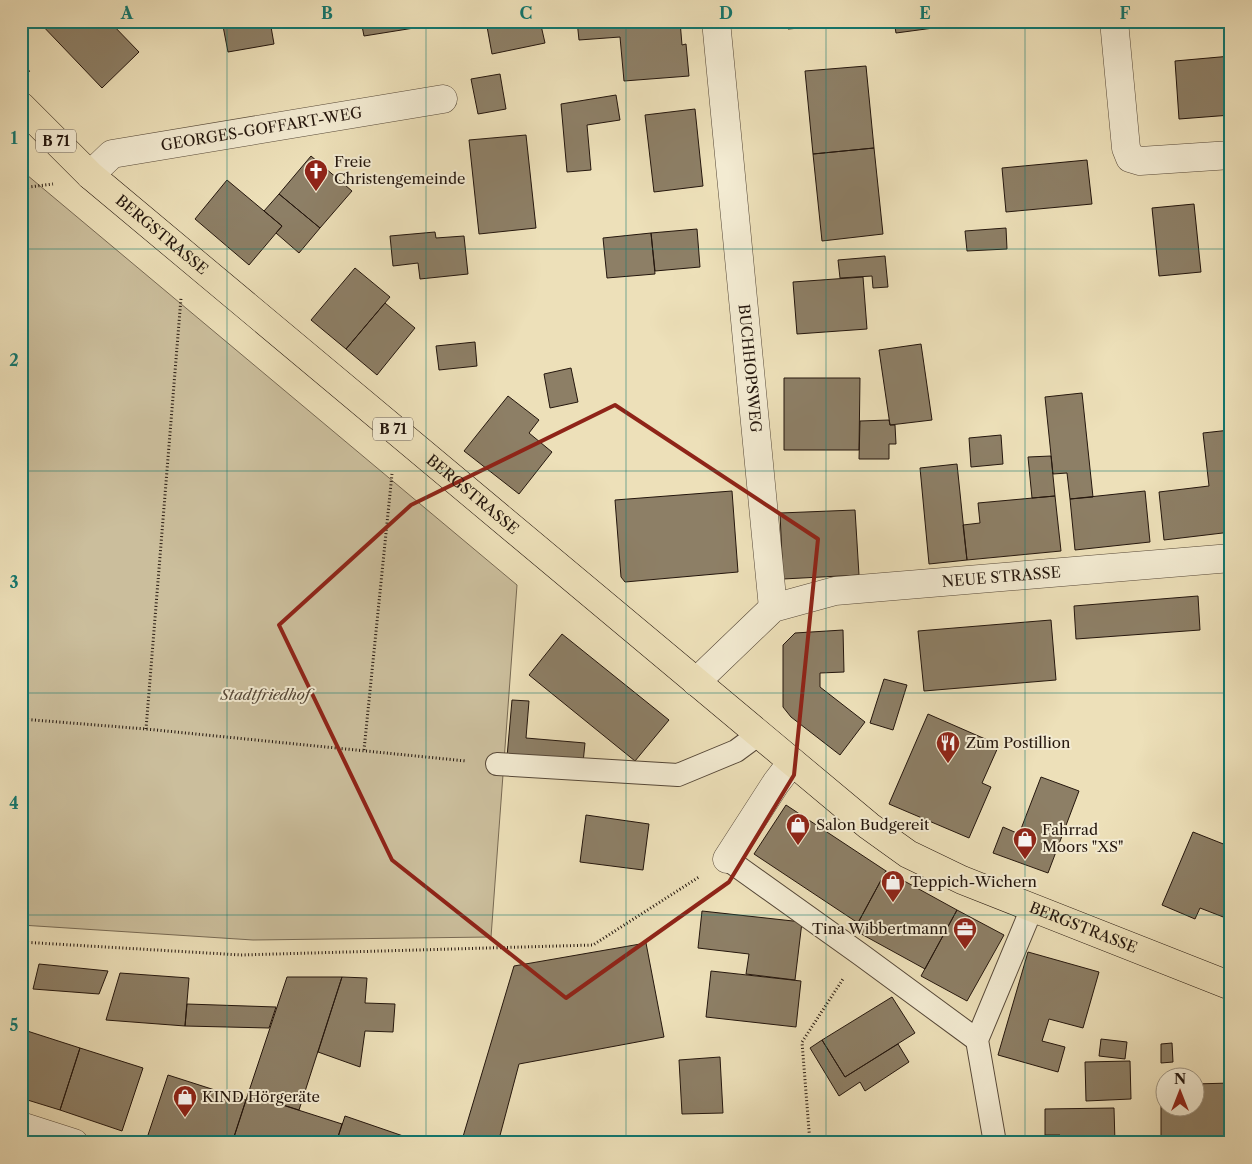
<svg xmlns="http://www.w3.org/2000/svg" width="1252" height="1164" viewBox="0 0 1252 1164" font-family="'Libre Caslon Text',serif">
  <rect width="100%" height="100%" fill="#ede0b9"/>
  <filter id="stains"><feTurbulence type="fractalNoise" baseFrequency=".004" numOctaves="4"/><feColorMatrix values="0 0 0 0 .2 0 0 0 0 .09 0 0 0 0 .02 0 0 0 .5 -.17"/></filter>
  <radialGradient id="worn" r=".72"><stop offset=".6" stop-color="#630" stop-opacity="0"/><stop offset="1" stop-color="#630" stop-opacity=".3"/></radialGradient>
  <path fill="#cbbe9c" stroke="#786a54" d="M21 170 517 585 491 937 253 940 21 925Z"/>
  <path fill="#8d7f66" stroke="#24160d" d="M38 21H109L139 52 102 88Z
    M222 21H270L274 44 228 52Z
    M361 21H413L414 28 364 36Z
    M486 21H540L545 43 492 54Z
    M577 21H680L682 45 686 44 689 76 624 81 620 37 579 40Z
    M787 21H811L812 27 788 29Z
    M811 21H855L812 27Z
    M894 21H940L941 27 896 33Z
    M1231 56V115L1179 119 1175 61Z
    M866 66 874 148 813 154 805 71Z
    M500 74 506 109 478 114 471 79Z
    M616 95 620 120 587 125 591 170 567 172 561 104Z
    M695 109 703 186 654 192 645 115Z
    M526 135 536 228 479 234 469 140Z
    M874 148 883 234 822 241 813 154Z
    M311 156 352 191 320 228 279 194Z
    M1087 160 1092 204 1006 212 1002 168Z
    M227 180 282 226 249 265 195 219Z
    M279 194 320 228 299 253 276 233 282 226 264 211Z
    M1194 204 1201 272 1159 276 1152 208Z
    M1006 228 1007 249 967 251 965 231Z
    M697 229 700 267 655 271 651 233Z
    M435 232 436 238 464 236 468 274 420 279 418 263 393 266 390 236Z
    M651 233 655 274 607 278 603 238Z
    M885 256 888 287 873 288 872 276 840 278 838 260Z
    M355 268 390 297 346 349 311 320Z
    M863 277 867 329 797 334 793 282Z
    M385 303 415 328 377 375 346 349Z
    M475 342 477 366 439 370 436 346Z
    M921 344 932 420 890 425 879 350Z
    M571 368 578 402 550 408 544 374Z
    M784 378H860L859 450H784Z
    M1082 393 1093 497 1070 499 1067 473 1053 474 1045 397Z
    M508 396 539 420 529 433 552 452 519 494 464 451Z
    M889 420 890 425H895L896 444H889V459H859L860 421Z
    M1230 430 1231 532 1164 540 1159 492 1209 486 1203 433Z
    M1001 435 1003 464 971 467 969 438Z
    M1051 456 1055 496 1032 498 1028 457Z
    M957 464 967 560 929 564 920 468Z
    M732 491 738 572 625 582 621 577 615 500Z
    M1145 491 1150 542 1075 550 1070 499Z
    M1055 496 1061 551 967 560 963 525 980 523 978 503Z
    M855 510 859 575 783 579 780 513Z
    M1198 596 1200 630 1076 639 1074 606Z
    M1051 620 1056 680 924 691 918 631Z
    M843 630 844 672 820 673V687L865 722 840 755 791 717 783 707V645L795 633Z
    M562 634 669 720 635 761 529 675Z
    M884 679 907 685 893 730 870 723Z
    M512 700 529 701 526 738 585 743 583 763 507 757Z
    M928 714 999 745 982 783 991 787 969 838 889 804Z
    M1041 777 1079 791 1048 873 993 853 1003 827 1019 834Z
    M786 805 886 871 858 923 754 854Z
    M586 815 649 824 643 870 580 862Z
    M1193 832 1231 847V920L1200 908 1195 919 1162 905Z
    M886 871 957 910 925 969 854 930Z
    M957 910 1004 935 967 1001 921 976Z
    M702 911 802 922 795 980 746 974 749 954 698 948Z
    M646 943 664 1037 519 1064 498 1143H474L462 1140 514 966Z
    M1028 952 1099 972 1083 1028 1049 1019 1042 1041 1065 1047 1058 1072 998 1055Z
    M39 964 108 971 99 994 33 989Z
    M711 971 801 981 796 1027 706 1017Z
    M120 973 189 978 185 1026 106 1020Z
    M287 977H342L299 1110 248 1094Z
    M342 977 367 978 365 1003 395 1004 393 1032 365 1031 360 1067 318 1052Z
    M892 997 915 1033 845 1077 822 1040Z
    M187 1004 276 1007 269 1028 185 1026Z
    M21 1029 80 1048 60 1110 21 1098Z
    M1101 1039 1127 1042 1125 1059 1099 1056Z
    M822 1040 845 1077 898 1044 909 1062 865 1091 860 1082 839 1096 810 1048Z
    M1172 1043 1173 1062 1161 1063V1044Z
    M80 1048 143 1068 122 1131 60 1110Z
    M720 1057 723 1113 682 1114 679 1060Z
    M1130 1061 1131 1099 1086 1101 1085 1062Z
    M168 1075 246 1100 232 1143H163L147 1138Z
    M1231 1083V1143H1161V1084H1164V1106H1194V1084Z
    M248 1094 342 1124 336 1143H232Z
    M1114 1108 1115 1143H1060V1135H1045V1109Z
    M345 1116 409 1138 407 1143H336Z"/>
  <g fill="none" stroke-linecap="round" stroke-linejoin="round">
    <g stroke="#564838" stroke-width="24">
      <path id="service" d="M497 764 678 775 736 751 759 734
        M727 859 860 954 977 1040
        M995 1143 977 1040 1032 908"/>
    </g>
    <g stroke="#564838" stroke-width="29">
      <g id="minor">
        <path id="s1" d="M716 21 773 608"/>
        <path d="M1114 21 1126 148 1130 158 1140 161 1231 155"/>
        <path id="s2" d="M90 175 112 154 443 99"/>
        <path id="s3" d="M696 682 773 608 835 591 1231 558"/>
        <path d="M727 859 776 783 792 762"/>
        <path d="M21 1126 74 1143"/>
      </g>
    </g>
    <g stroke="#24160d" stroke-width="29">
      <g id="primary">
        <path id="s4" d="M21 106 90 175 869 826 908 854 962 880 1231 986"/>
      </g>
    </g>
    <path stroke="#24160d" stroke-width="3" stroke-dasharray="1 2.5" stroke-linecap="butt" d="M21 64 30 73
      M21 188 53 184
      M21 719 146 729 466 761
      M146 729 181 298
      M364 750 392 474
      M21 942 241 955 593 945 699 877
      M810 1143 802 1042 843 979"/>
    <use href="#service" stroke="#f3ebd2" stroke-width="22"/>
    <use href="#minor" stroke="#f3ebd2" stroke-width="28"/>
    <use href="#primary" stroke="#ede0b9" stroke-width="28"/>
  </g>
  <path fill="none" stroke="#8f2418" stroke-width="4" stroke-linejoin="round" d="M615 405 818 539 794 775 729 882 566 998 392 860 279 625 411 505Z"/>
  <path fill="none" stroke="#0f766e" stroke-width="1" stroke-opacity="0.55" d="M227 21V1143M426 21V1143M626 21V1143M826 21V1143M1025 21V1143M21 249H1231M21 471H1231M21 693H1231M21 915H1231"/>
  <defs>
    <g id="church-pin" transform="scale(1.25)"><path d="M0 17L-7.5 6A9.5 9.5 0 1 1 7.5 6Z" fill="#8f2418" stroke="#f3ebd2"/><path d="M-1.2-6h2.4v3.5h3.3v2.4h-3.3V6h-2.4V-.1h-3.3v-2.4h3.3Z" fill="#fff"/></g>
    <g id="restaurant-pin" transform="scale(1.25)"><path d="M0 17L-7.5 6A9.5 9.5 0 1 1 7.5 6Z" fill="#8f2418" stroke="#f3ebd2"/><path d="M-5-6h1v4h1v-4h1v4h1v-4h1v5L-1.5 .5V6h-2V.5L-5-1ZM5-6V6H3V1.5H1.5Q1.5-4 5-6Z" fill="#fff"/></g>
    <g id="shop-pin" transform="scale(1.25)"><path d="M0 17L-7.5 6A9.5 9.5 0 1 1 7.5 6Z" fill="#8f2418" stroke="#f3ebd2"/><path d="M-5-2.5h2.3a2.7 3.5 0 0 1 5.4 0H5L5.5 6h-11ZM-1.5-2.5h3a1.5 2.3 0 0 0-3 0Z" fill="#fff"/></g>
    <g id="office-pin" transform="scale(1.25)"><path d="M0 17L-7.5 6A9.5 9.5 0 1 1 7.5 6Z" fill="#8f2418" stroke="#f3ebd2"/><path d="M-6-3h4V-5.5h4V-3h4V5H-6ZM-1-4.5V-3h2v-1.5ZM-6 0V1H6V0Z" fill="#fff"/></g>
  </defs>
  <g fill-rule="evenodd">
    <use href="#church-pin" x="316" y="171"/>
    <use href="#restaurant-pin" x="948" y="743"/>
    <use href="#shop-pin" x="798" y="825"/>
    <use href="#shop-pin" x="1025" y="839"/>
    <use href="#shop-pin" x="893" y="882"/>
    <use href="#office-pin" x="965" y="929"/>
    <use href="#shop-pin" x="185" y="1097"/>
  </g>
  <g text-anchor="middle" stroke-width="4" stroke-linejoin="round" paint-order="stroke">
    <g fill="#f3ebd2" stroke="#625648" stroke-width="1">
      <rect x="36" y="129.5" width="40" height="23" rx="4"/>
      <rect x="373" y="417.5" width="40" height="23" rx="4"/>
    </g>
    <g font-size="14" font-weight="bold" fill="#24160d">
      <text x="56" y="146">B 71</text>
      <text x="393" y="434">B 71</text>
    </g>
    <g font-size="15" fill="#24160d" stroke="#f3ebd2">
      <text dy="5" stroke="none"><textPath href="#s2" startOffset="182">GEORGES-GOFFART-WEG</textPath></text>
      <text dy="5" stroke="none"><textPath href="#s4" startOffset="191">BERGSTRASSE</textPath></text>
      <text dy="5" stroke="none"><textPath href="#s1" startOffset="349">BUCHHOPSWEG</textPath></text>
      <text dy="5" stroke="none"><textPath href="#s4" startOffset="596">BERGSTRASSE</textPath></text>
      <text dy="5" stroke="none"><textPath href="#s3" startOffset="338">NEUE STRASSE</textPath></text>
      <text dy="5" stroke="none"><textPath href="#s4" startOffset="1351">BERGSTRASSE</textPath></text>
    </g>
    <g font-size="15" fill="#24160d" stroke="#f3ebd2" text-anchor="start">
      <text x="334" y="167">Freie<tspan x="334" dy="17">Christengemeinde</tspan></text>
      <text x="966" y="748">Zum Postillion</text>
      <text x="816" y="830">Salon Budgereit</text>
      <text x="1042" y="835">Fahrrad<tspan x="1042" dy="17">Moors "XS"</tspan></text>
      <text x="910" y="887">Teppich-Wichern</text>
      <text x="948" y="934" text-anchor="end">Tina Wibbertmann</text>
      <text x="202" y="1102">KIND Hörgeräte</text>
    </g>
    <g font-size="15" font-style="italic" fill="#564838" stroke="#f3ebd2">
      <text x="265" y="700">Stadtfriedhof</text>
    </g>
  </g>
  <rect width="1252" height="1164" fill="none" stroke="#ede0b9" stroke-width="55"/>
  <g transform="translate(1180 1092)"><circle r="24" fill="#f3ebd2" stroke="#a09683"/>
  <path d="M0-4L9 19L0 12L-9 19Z" fill="#8f2418"/>
  <text y="-8" font-size="14" font-weight="bold" text-anchor="middle" fill="#24160d">N</text>
  </g>
  <rect x="28" y="28" width="1196" height="1108" fill="none" stroke="#0f766e" stroke-width="2"/>
  <g font-size="16" text-anchor="middle" font-weight="bold" fill="#0f766e">
    <text x="127" y="19">A</text>
    <text x="327" y="19">B</text>
    <text x="526" y="19">C</text>
    <text x="726" y="19">D</text>
    <text x="925" y="19">E</text>
    <text x="1125" y="19">F</text>
    <text x="14" y="144">1</text>
    <text x="14" y="366">2</text>
    <text x="14" y="588">3</text>
    <text x="14" y="809">4</text>
    <text x="14" y="1031">5</text>
  </g>
  <rect width="100%" height="100%" filter="url(#stains)"/>
  <rect width="100%" height="100%" fill="url(#worn)"/>
</svg>
